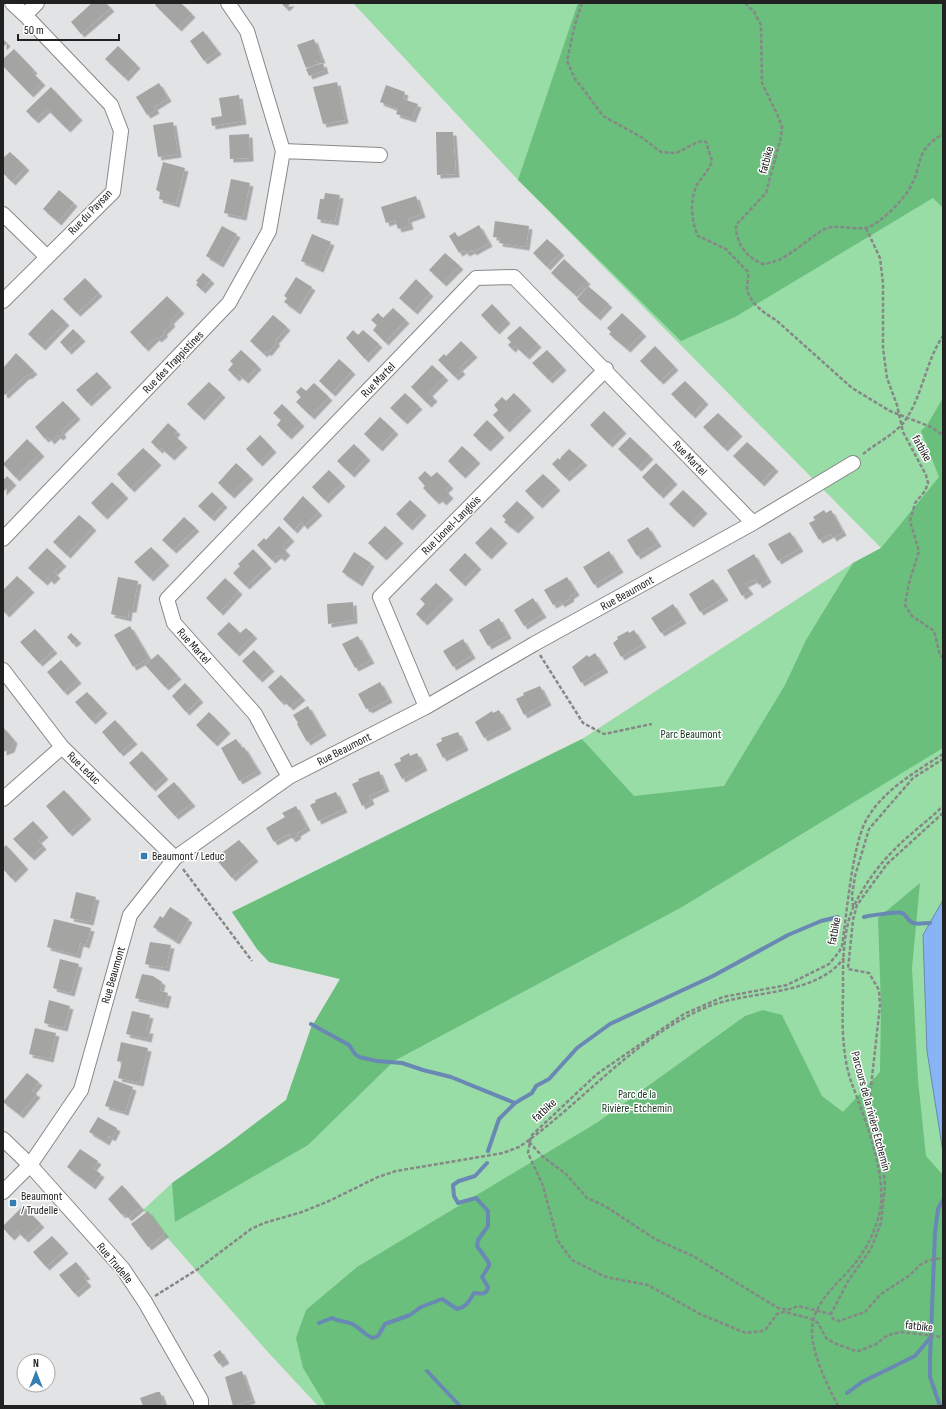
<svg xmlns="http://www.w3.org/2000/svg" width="946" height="1409" viewBox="0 0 946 1409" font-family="'Sofia Sans Condensed',sans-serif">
  <defs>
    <filter id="shadow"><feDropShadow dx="3.5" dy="3.5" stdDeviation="0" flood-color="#0004"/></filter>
  </defs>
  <rect width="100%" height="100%" fill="#e2e3e4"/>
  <path fill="#99dda6" d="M353 3H943V1406H318L266 1350 143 1210 172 1183 228 1144 286 1100 311 1028 340 979 269 962 257 949 232 912 582 739 853 563 881 548 518 180Z"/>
  <path fill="#6abf7c" d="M578 3H943V208L933 198 735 317 681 341 518 180Z
    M943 398V748L682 907 394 1061 308 1145 175 1222 172 1183 228 1144 286 1100 311 1028 340 979 269 962 257 949 232 912 582 739 634 796 724 786 785 685 806 640 853 563 881 548 939 477 921 431 927 425Z
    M920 883 912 968 918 1080 926 1156 943 1175V1406H326L303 1368 296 1338 306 1310 357 1267 598 1122 745 1016 763 1010 782 1015 822 1096 843 1112 880 1072 881 1006 878 918Z"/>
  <path fill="#89b4f3" stroke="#6a88b4" d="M943 900V1152L927 1051 923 935Z"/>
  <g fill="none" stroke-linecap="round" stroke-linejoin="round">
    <path stroke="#6a88b4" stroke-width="4" d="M864 917C867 916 899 911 902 913 905 914 906 917 909 920 914 926 923 923 930 923
      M311 1024 349 1045 355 1054 359 1057 377 1061 402 1063 423 1070 451 1077 515 1103
      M488 1151 499 1119 515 1103 532 1093 536 1086 549 1079 577 1048 610 1024 713 976 788 935 821 921 838 917
      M319 1323 332 1318C339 1322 348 1321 354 1325 361 1329 365 1335 373 1338L378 1336 385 1324 410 1315 421 1307 442 1299 457 1309C467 1307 469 1301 474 1293 481 1294 487 1295 488 1287L482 1277 489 1266V1263L477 1246 478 1240 488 1226V1211L476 1198 458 1203 454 1196 453 1185 459 1181 475 1176 487 1163
      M427 1371 460 1406
      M847 1393 862 1382 915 1356 930 1338
      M940 1406 930 1377V1359L935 1233 938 1209 943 1200"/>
  </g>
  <path fill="#a4a4a3" filter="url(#shadow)" d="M92 3H106L111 8 81 34 71 22Z
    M157 3H181L192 14 178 28 155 5Z
    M281 3H291L286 8Z
    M203 31 218 51 204 61 190 41Z
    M3 39 7 43 3 47Z
    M314 39 322 60H315L317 64 306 68 297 45Z
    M118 46 137 65 125 78 105 59Z
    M14 49 34 70 32 72 42 82 30 94 3 66V59Z
    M323 63 325 70 309 76 306 69Z
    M337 82 345 120 323 124 313 87Z
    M159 83 168 98 154 107 156 110 147 115 136 97Z
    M386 85 405 92 403 99 418 104 412 119 396 114 398 109 380 102Z
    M51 87 79 117 67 129 47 109 35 120 26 111Z
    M239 95 243 121 212 126 211 118 222 116 219 98Z
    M173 122 178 154 158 157 153 125Z
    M436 132H453L456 174 437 175Z
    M249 134 250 158 230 159 229 135Z
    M10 152 26 167 12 182 3 173V158Z
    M163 162 185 168 176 204 159 199 160 192 156 190Z
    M231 179 250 183 243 217 224 213Z
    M59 190 74 203 58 222 43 209Z
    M325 193 340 195 335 222 317 219 320 199H324Z
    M416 196 422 214 408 219 410 226 398 229 395 220 386 223 381 207Z
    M495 221 529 226 526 247 499 243 500 238 493 237Z
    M479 225 489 243 473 252 472 250 466 253 464 250 459 253 449 236 455 232 458 237Z
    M222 226 237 234 220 264 206 256Z
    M312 234 331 242 320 269 301 261Z
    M547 239 561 252 547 267 533 253Z
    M445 253 460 266 443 283 429 270Z
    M564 259 587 281 574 294 551 273Z
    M203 273 211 280 202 290 196 285 198 282 196 281Z
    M296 277 312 287 297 311 284 302 287 298 284 296Z
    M85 278 99 293 77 313 63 299Z
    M416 279 430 293 414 311 399 298Z
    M588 286 609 304 597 317 577 299Z
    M167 296 181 310 170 321 172 323 163 332 165 333 158 339 156 337 145 348 130 332Z
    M492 304 507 320 496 331 481 315Z
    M393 308 406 320 385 342 373 330 377 325 371 320 378 313 383 318Z
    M52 309 66 322 42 347 28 334Z
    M622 313 643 333 627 349 609 334 611 332 607 328Z
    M273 315 287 327 275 341 277 342 268 353 266 351 264 354 250 341Z
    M520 326 538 344 526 356 515 346 512 349 508 345 511 342 507 338Z
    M73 329 82 338 68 351 60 342Z
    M353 330 358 335 363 330 379 344 365 359 346 338Z
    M461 341 474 354 459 368 462 371 455 377 438 360 444 354 446 356Z
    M655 346 675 367 660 381 640 361Z
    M241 350 258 366 245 380 239 375 236 378 228 370 233 364 230 361Z
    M547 350 563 367 549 380 532 363Z
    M16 353 34 371 28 376 27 375 5 395 3 393V368Z
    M339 359 352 371 332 393 319 381Z
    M432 365 445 377 429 393 434 398 428 404 411 387Z
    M97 372 108 384 88 403 76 390Z
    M685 381 705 401 692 415 671 394Z
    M209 382 222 394 201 417 187 404Z
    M314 383 329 397 311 416 296 402 301 397 296 392 301 387 306 391Z
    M405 393 419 406 404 421 390 408Z
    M514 393 528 407 506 429 493 415 498 410 494 405 502 397 506 401Z
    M63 401 77 416 61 431 63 434 60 437 57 435 51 441 48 437 45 439 35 427Z
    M282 404 301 423 288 436 277 425 281 420 273 413Z
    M604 411 623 430 609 444 590 425Z
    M718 413 739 433 724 448 703 427Z
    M380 417 395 431 379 448 364 434Z
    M487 420 501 434 487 448 473 435Z
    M168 423 177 431 174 435 184 444 171 457 161 448 159 450 151 442Z
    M260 435 273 449 259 463 246 449Z
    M630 437 650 456 638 468 618 449Z
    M27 439 41 453 16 478 3 464Z
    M747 442 775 468 761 483 733 456Z
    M354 444 367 457 351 474 337 461Z
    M462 446 477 460 462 475 448 461Z
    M143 448 158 462 131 489 117 474Z
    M569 449 584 462 566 478 552 464 558 458 560 460 561 457Z
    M236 463 250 476 231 495 218 483Z
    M656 463 674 481 660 495 642 477Z
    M329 470 342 483 325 500 312 487Z
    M425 471 431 477 437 472 450 485 445 490 450 495 443 502 439 498 436 501 423 488 425 486 418 478Z
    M543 474 557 487 539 505 525 491Z
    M7 476 13 482 3 492V477L5 479Z
    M112 482 125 495 104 516 91 503Z
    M683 490 704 510 690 524 669 504Z
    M212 492 224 504 211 518 198 506Z
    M303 496 319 512 304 526 301 522 294 530 283 519Z
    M410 500 423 512 409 527 396 514Z
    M517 501 531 514 515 530 504 522 506 520 502 516Z
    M824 510 826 513 831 510 843 532 833 538 831 534 819 540 809 523 815 520 813 517Z
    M79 515 93 527 67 555 53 542Z
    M184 517 196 528 173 550 162 540Z
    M279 526 291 538 282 547 287 552 281 558 278 555 272 560 257 545 264 538 266 540Z
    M385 526 400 540 383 557 368 543Z
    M491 527 504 540 488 556 475 543Z
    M648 527 658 543 637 556 627 540Z
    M790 532 800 548 778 561 768 544Z
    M151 547 166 562 150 578 134 562Z
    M47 548 63 563 54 572 57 575 51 581 48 578 44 582 28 568Z
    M253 549 268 565 246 586 233 573 240 566 238 564Z
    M609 551 620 569 594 585 583 567Z
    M354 552 371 563 359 583 342 572Z
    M465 553 478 566 462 583 449 570Z
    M754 554 768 579 759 585 755 579 745 584 750 591 742 596 727 570Z
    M17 576 31 589 6 614 3 611V590Z
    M118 577 138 581 133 609H129L128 618 111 614Z
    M567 577 576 592 570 596 571 598 561 604 560 601 553 605 544 590Z
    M225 578 239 591 220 612 206 598Z
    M713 579 725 597 700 612 689 594Z
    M436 583 450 596 424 622 416 614 425 604 420 599Z
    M533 598 543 614 524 626 514 610Z
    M353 602 354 620 328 624 327 604Z
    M673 604 683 620 661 633 651 618Z
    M499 618 508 635 488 646 479 630Z
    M229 622 240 633 246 628 254 635 236 653 217 634Z
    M130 626 149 658 133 667 114 635Z
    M35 629 54 650 39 663 20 642Z
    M634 630 643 644 621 657 613 643 618 639 617 637 628 631 629 633Z
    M71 633 78 640 73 644 67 637Z
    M358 636 371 660 355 668 342 644Z
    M463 639 472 655 453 667 443 651Z
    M254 650 271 668 259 679 242 661Z
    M595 653 605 669 581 683 572 667 587 655 589 657Z
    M158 654 178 676 165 687 145 665Z
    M61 660 78 680 64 692 47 672Z
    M281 675 302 697 290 707 283 700 281 702 268 687Z
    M380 682 389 699 369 710 368 708 366 709 358 694Z
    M185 683 200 699 186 712 172 696Z
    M540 686 548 702 524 715 516 699 524 695 523 693Z
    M87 692 104 710 92 721 75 702Z
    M308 706 323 732 307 742 297 724 298 723 293 715Z
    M499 710 508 726 484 738 475 722 492 711 493 713Z
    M209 712 227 730 214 743 196 725Z
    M115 720 134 741 120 753 102 732Z
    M3 727 14 740 11 749 3 752Z
    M458 732 465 747 443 758 436 744 442 741 441 738Z
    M236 739 242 748 244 747 258 770 239 781 221 748Z
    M142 751 165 776 152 788 129 763Z
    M409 753 410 756 417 753 424 767 402 779 394 764 401 761 400 758Z
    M379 771 386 788 369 796 371 801 362 806 352 784 359 781 358 779Z
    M174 782 192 803 175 816 157 796Z
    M64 790 88 816 69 833 46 806Z
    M336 792 344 809 318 821 310 805 316 802 315 800Z
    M296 806 307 827 297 833 298 835 292 839 289 834 274 842 266 828 285 817 282 813Z
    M33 821 45 834 38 840 43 846 31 857 13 839Z
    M239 840 255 858 232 878 215 858Z
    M6 845 25 866 12 879 3 869V848Z
    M76 892 96 897 90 922 70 918Z
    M170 907 189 919 176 941 153 927 160 916 163 918Z
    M54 919 91 928 86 945 80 943 77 955 47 947Z
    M150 942 171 945 166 968 145 964Z
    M60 959 79 964 71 993 53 988Z
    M142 974 153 976 162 982 160 991 168 993 165 1005 135 998Z
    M49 1000 70 1006 64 1028 44 1023Z
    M132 1011 150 1015 146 1030H150L148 1039 126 1034Z
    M35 1028 56 1033 50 1059 29 1054Z
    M121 1042 148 1048 140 1083 118 1078 122 1062 117 1061Z
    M27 1073 39 1082 32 1091 37 1094 20 1115 3 1102Z
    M114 1080 133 1087 125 1112 105 1106Z
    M98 1117 117 1128 112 1138 109 1136 106 1142 89 1132Z
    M80 1149 98 1161 93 1168 101 1174 92 1186 67 1167Z
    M122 1185 141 1207 128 1218 124 1213 122 1215 108 1199Z
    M23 1206 41 1224 25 1239 17 1231 11 1237 3 1228V1226Z
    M148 1211 165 1234 148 1247 131 1224Z
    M52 1236 65 1250 46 1267 33 1252Z
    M76 1262 87 1276 83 1277 88 1283 75 1294 59 1275Z
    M220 1350 226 1360 219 1364 213 1355Z
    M242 1371 252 1400 233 1406 225 1377Z
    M157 1392H160L164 1403 161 1404 162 1406H143L140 1398Z"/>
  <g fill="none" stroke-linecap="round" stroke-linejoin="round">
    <g stroke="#878889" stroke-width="16">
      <path id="street" d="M12 3 25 15 37 3
        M283 151 380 155
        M3 214 46 256
        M3 301 113 192 121 131 111 105 25 15
        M3 539 229 303 269 231 283 151 247 31 228 3
        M3 670 62 747 175 858
        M426 707 380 597 606 369
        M289 777 255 714 174 623 167 599 476 278 514 277 753 523
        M3 799 62 747
        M3 1139 30 1165 123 1269 145 1302 201 1400V1406
        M3 1192 30 1165 81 1090 130 915 175 858 289 777 426 707 534 644 753 523 853 463"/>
    </g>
    <path stroke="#868787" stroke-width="2.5" stroke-dasharray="4 2" stroke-linecap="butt" d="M582 3 575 24 567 61 575 79 584 90 603 116 641 137 661 152 676 153 696 143 702 141 706 142 712 161C709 170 703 176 698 183 689 198 691 221 698 236L726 249 748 272C749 277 747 282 747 288 749 303 764 313 776 320L852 388 890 411 931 427 943 435
      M745 3 754 12 761 25 762 83 778 116 782 127 781 137 766 193 736 225C736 244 746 257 763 264 786 262 804 241 823 230 835 223 852 230 865 228 878 226 901 202 908 191 925 165 912 152 943 134
      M866 228 880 258 883 283V348L887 378 897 405 903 432 926 475 928 483 925 491 915 503 910 521 919 551 909 583 905 605 912 616 934 631 940 655 943 658
      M863 454C875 444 895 434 904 422 923 396 925 362 943 336
      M540 655 583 723 604 734 652 724
      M943 754C917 771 885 789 868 817 852 842 847 914 842 946L839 952 829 964 787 985 723 997 684 1014 597 1074 531 1136 528 1153 543 1186 558 1241 572 1260 606 1277 648 1285 702 1315 746 1333 762 1331 766 1329 777 1314 784 1312 809 1318 818 1323 826 1338 834 1343 853 1350 859 1351 876 1344 888 1335 901 1332 943 1337
      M943 813 887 864 857 905 853 920 848 969 869 973 879 990 880 1005 868 1114 884 1174 885 1186 881 1223 871 1249 848 1281 831 1314 833 1319 839 1321 865 1312 881 1294 910 1275 920 1265 929 1260 943 1258
      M183 869 252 961
      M853 907 852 895 855 876 869 829 913 778 943 759
      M529 1142 542 1156 566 1174 587 1198 605 1206 655 1239 693 1256 778 1308 788 1310 798 1306 831 1314
      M155 1296 198 1269 251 1229 264 1223 302 1212 329 1201 378 1177 396 1171 503 1153 519 1147C583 1103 633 1038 707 1007 748 990 815 997 844 958
      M838 1406C827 1384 814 1359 812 1334 811 1304 835 1287 852 1267 867 1249 878 1227 881 1204 884 1167 865 1119 852 1084 842 1057 842 1023 843 995 843 967 842 934 853 908 863 886 880 863 898 846 912 832 929 820 943 806"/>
    <use href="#street" stroke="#fff" stroke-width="14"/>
  </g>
  <g fill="#367db2" stroke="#fff" stroke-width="1.5">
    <rect x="140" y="852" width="8" height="8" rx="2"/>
    <rect x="9" y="1199" width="8" height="8" rx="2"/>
  </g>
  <g text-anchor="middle" stroke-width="3" stroke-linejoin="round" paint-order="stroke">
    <g font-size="12" fill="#212121" stroke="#fff">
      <text transform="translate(766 160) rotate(-75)" y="4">fatbike</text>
      <text transform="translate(90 212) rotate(-46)" y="4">Rue du Paysan</text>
      <text transform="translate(173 362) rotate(-46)" y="4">Rue des Trappistines</text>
      <text transform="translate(378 380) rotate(-46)" y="4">Rue Martel</text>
      <text transform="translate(922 448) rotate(61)" y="4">fatbike</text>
      <text transform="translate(690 458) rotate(46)" y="4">Rue Martel</text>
      <text transform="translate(451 525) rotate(-45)" y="4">Rue Lionel-Langlois</text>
      <text transform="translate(627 593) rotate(-29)" y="4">Rue Beaumont</text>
      <text transform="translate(194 646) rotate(48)" y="4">Rue Martel</text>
      <text transform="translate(344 749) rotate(-27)" y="4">Rue Beaumont</text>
      <text transform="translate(84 768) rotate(44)" y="4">Rue Leduc</text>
      <text transform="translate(834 931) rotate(-79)" y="4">fatbike</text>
      <text transform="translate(113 975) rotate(-74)" y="4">Rue Beaumont</text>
      <text transform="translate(544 1110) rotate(-43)" y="4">fatbike</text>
      <text transform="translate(871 1111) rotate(75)" y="4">Parcours de la rivière Etchemin</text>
      <text transform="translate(115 1263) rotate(50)" y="4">Rue Trudelle</text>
      <text transform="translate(919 1326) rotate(6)" y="4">fatbike</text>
    </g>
    <g font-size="12" fill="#12361b" stroke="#fff">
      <text x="691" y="738">Parc Beaumont</text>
      <text x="637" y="1098">Parc de la<tspan x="637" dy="14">Rivière-Etchemin</tspan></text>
    </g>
    <g font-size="12" fill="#212121" stroke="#fff" text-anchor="start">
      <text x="152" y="860">Beaumont / Leduc</text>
      <text x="21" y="1200">Beaumont<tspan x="21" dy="14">/ Trudelle</tspan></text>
    </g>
  </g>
  <rect width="946" height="1409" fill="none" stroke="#212121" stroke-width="8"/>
  <g transform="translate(36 1373)"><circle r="19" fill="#ffffff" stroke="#a6a6a6"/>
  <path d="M0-3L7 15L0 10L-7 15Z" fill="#367db2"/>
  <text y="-6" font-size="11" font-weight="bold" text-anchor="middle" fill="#212121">N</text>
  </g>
  <path d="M18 34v6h101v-6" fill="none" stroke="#212121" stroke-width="2"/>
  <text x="24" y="34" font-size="12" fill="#212121" stroke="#ffffff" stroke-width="3" paint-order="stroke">50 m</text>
</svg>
